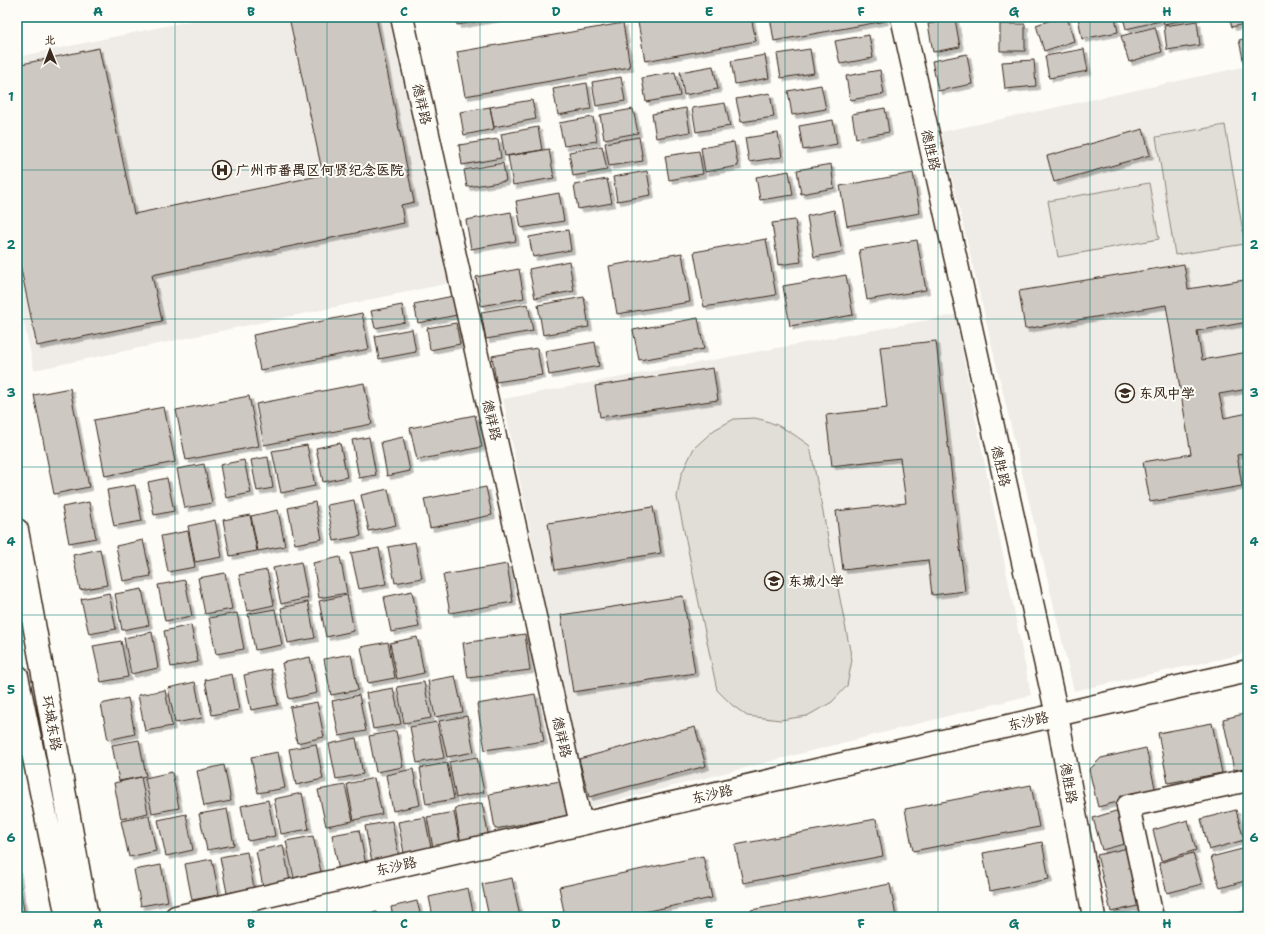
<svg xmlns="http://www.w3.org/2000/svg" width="1265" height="934" viewBox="0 0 1265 934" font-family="'Shantell Sans','LXGW WenKai TC',sans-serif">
  <defs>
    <filter id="shadow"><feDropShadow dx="3.5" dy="3.5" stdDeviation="0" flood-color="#0004"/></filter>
  </defs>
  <rect width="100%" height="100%" fill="#fdfcf7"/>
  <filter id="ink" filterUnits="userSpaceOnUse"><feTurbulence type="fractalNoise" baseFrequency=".025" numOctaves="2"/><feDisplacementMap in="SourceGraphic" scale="8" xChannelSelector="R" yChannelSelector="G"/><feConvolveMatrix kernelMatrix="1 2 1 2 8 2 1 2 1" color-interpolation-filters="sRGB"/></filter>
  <g filter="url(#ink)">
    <path fill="#efece7" d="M209 17H395L450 283 34 370 17 290V57Z
      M1243 67 1248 86V653L1074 691 941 132Z
      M955 315 1031 695 587 808 503 399Z"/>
    <path fill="#e1ded7" stroke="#8e847a" d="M1225 125 1245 244 1175 255 1156 137Z
      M1149 183 1159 239 1058 257 1048 201Z
      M755 418C778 423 791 432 810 446L852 660 847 686 832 702 807 716 780 720 747 716 732 705 717 690 677 497 681 475 694 448 714 430 734 419Z"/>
    <path fill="#cdc8c2" stroke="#3b2a1e" filter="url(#shadow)" d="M289 17H376L414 202 401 205 404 223 152 275 162 321 37 346 17 250V65L99 48 134 214 323 175Z
      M456 17H503L457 25Z
      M637 17H751L756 41 645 61Z
      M770 17H884L885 21 774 41Z
      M1060 17H1067L1074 41 1044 51 1036 25Z
      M1078 17H1115L1118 32 1082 39Z
      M1123 17H1159L1160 21 1126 29Z
      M1162 17H1197L1164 24Z
      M1229 17H1248V23L1232 27Z
      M955 19 960 47 933 52 928 24Z
      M1197 21 1200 45 1167 50 1164 26Z
      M623 23 630 67 465 96 457 52Z
      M1000 24H1025V51H1000Z
      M1155 27 1162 52 1129 62 1121 36Z
      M869 35 873 58 840 64 835 41Z
      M1248 38V73H1246L1239 40Z
      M810 49 814 73 781 78 777 54Z
      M1084 49 1088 71 1049 78 1045 56Z
      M967 54 972 84 938 91 932 61Z
      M765 55 769 78 735 84 731 61Z
      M1034 60 1036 86 1005 89 1002 62Z
      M713 66 718 89 684 95 680 72Z
      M880 70 884 94 850 100 846 76Z
      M675 72 680 96 646 102 642 78Z
      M621 77 625 101 596 106 592 82Z
      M587 83 591 109 558 115 553 89Z
      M821 85 826 109 792 115 788 91Z
      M770 93 774 117 741 122 736 99Z
      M532 100 536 119 494 127 490 107Z
      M725 103 730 126 696 132 692 108Z
      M490 107 494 129 464 135 460 112Z
      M686 108 690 132 656 138 652 114Z
      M885 108 889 132 856 138 852 114Z
      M633 109 638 133 604 139 600 115Z
      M593 117 597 141 564 146 559 123Z
      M833 120 837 144 803 150 799 126Z
      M538 127 542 150 505 156 501 134Z
      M1143 129 1150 155 1054 182 1047 156Z
      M778 133 782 157 749 162 745 138Z
      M639 137 643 161 609 166 605 143Z
      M498 139 501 158 462 165 459 145Z
      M734 142 738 166 705 172 701 148Z
      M602 146 607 170 573 176 569 152Z
      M549 149 554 178 513 185 508 156Z
      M699 151 703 174 669 180 665 156Z
      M503 163 506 181 467 187 464 170Z
      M831 164 834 188 801 194 797 170Z
      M647 171 651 195 617 201 613 177Z
      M789 171 793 195 760 200 756 177Z
      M913 173 920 213 847 226 840 186Z
      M607 179 612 203 578 209 574 185Z
      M559 193 564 221 521 228 516 201Z
      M834 210 842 252 814 257 807 216Z
      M511 212 516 241 471 249 466 220Z
      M795 220 801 262 778 265 772 223Z
      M568 230 571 250 533 257 529 237Z
      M766 239 776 295 704 307 694 252Z
      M917 240 926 290 867 300 859 250Z
      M682 253 690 302 617 314 609 266Z
      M569 261 574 291 535 298 529 269Z
      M1184 264 1188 289 1245 280 1248 300V322L1197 331 1202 360 1248 352V389L1219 394 1224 418 1248 413V453L1237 455 1242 486 1150 502 1143 462 1191 454 1166 305 1025 329 1019 291Z
      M519 269 524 298 481 306 476 277Z
      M846 275 853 315 790 326 783 286Z
      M453 296 457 315 418 323 414 304Z
      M584 297 589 327 543 335 538 305Z
      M528 304 533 331 486 339 481 312Z
      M402 305 405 322 375 328 371 311Z
      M362 313 369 349 260 370 253 335Z
      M698 318 704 349 639 360 633 330Z
      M456 323 460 344 430 350 427 328Z
      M412 329 416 352 379 359 375 336Z
      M936 341 965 591 932 595 928 560 843 570 836 511 906 503 900 458 832 466 826 415 887 408 880 347Z
      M595 342 599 366 549 375 545 351Z
      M537 348 542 375 496 382 492 356Z
      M713 368 718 400 600 417 595 386Z
      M364 383 372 424 264 445 256 404Z
      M70 388 89 487 54 494 34 395Z
      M249 396 259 446 186 460 176 410Z
      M164 407 175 462 105 476 94 420Z
      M475 415 482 447 417 460 410 428Z
      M369 437 376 475 359 478 352 440Z
      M403 437 410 471 387 476 381 442Z
      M340 443 347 477 323 482 316 448Z
      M307 445 315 486 281 493 272 451Z
      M268 457 273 488 257 491 251 460Z
      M244 460 251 493 226 498 220 465Z
      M204 464 212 503 185 508 177 469Z
      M167 478 174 511 154 515 148 482Z
      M135 485 142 521 114 526 107 490Z
      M486 487 492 515 430 528 424 499Z
      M388 489 396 525 369 531 361 495Z
      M354 500 361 536 334 541 327 505Z
      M89 502 96 538 69 543 62 507Z
      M315 502 322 539 295 544 288 508Z
      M653 507 661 553 555 570 548 523Z
      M278 510 285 546 258 551 251 516Z
      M250 515 257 551 230 556 223 520Z
      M215 520 222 557 195 562 188 526Z
      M188 531 195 567 168 572 161 536Z
      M143 540 151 576 123 581 116 546Z
      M415 542 422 578 395 583 388 547Z
      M379 548 386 584 359 589 351 553Z
      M100 549 107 585 80 590 73 555Z
      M340 557 347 593 319 598 313 563Z
      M301 562 308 598 281 604 273 568Z
      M507 564 513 602 450 613 443 575Z
      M267 570 274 605 247 611 239 575Z
      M225 573 232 609 205 614 198 578Z
      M185 580 192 616 165 621 158 585Z
      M142 589 149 625 122 630 115 594Z
      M412 591 419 627 391 632 384 597Z
      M109 593 116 629 89 634 81 599Z
      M347 595 354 631 326 637 319 601Z
      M683 596 695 673 573 692 561 615Z
      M308 602 315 638 288 643 281 608Z
      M275 609 282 645 255 650 248 614Z
      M237 613 244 649 216 654 209 618Z
      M191 625 198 662 171 667 164 631Z
      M152 632 158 668 131 674 124 638Z
      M525 634 530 670 468 678 463 643Z
      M417 637 424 673 397 679 390 643Z
      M121 641 128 677 101 682 93 646Z
      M388 642 395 678 368 683 361 647Z
      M351 654 358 690 331 695 324 659Z
      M310 657 317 693 289 699 282 663Z
      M271 669 278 705 251 710 244 675Z
      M232 674 239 710 212 715 205 680Z
      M455 676 463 712 435 717 428 681Z
      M195 682 202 718 175 723 168 688Z
      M424 682 431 718 404 723 397 687Z
      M393 688 401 724 373 729 366 693Z
      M165 690 172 726 145 731 138 695Z
      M535 694 544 741 485 750 477 704Z
      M359 695 366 731 339 736 332 701Z
      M128 698 135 734 108 740 101 704Z
      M317 702 324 737 297 743 290 707Z
      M1248 713V767L1234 770 1223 719Z
      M467 716 474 752 447 757 439 721Z
      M437 722 444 758 417 763 410 727Z
      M1212 723 1222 773 1168 783 1158 733Z
      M695 727 706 766 589 797 579 759Z
      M396 731 403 767 376 772 369 736Z
      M356 738 363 774 336 779 329 744Z
      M139 740 146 776 119 781 112 745Z
      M316 744 323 779 296 785 289 749Z
      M1146 748 1156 792 1098 807 1089 770 1101 758Z
      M278 752 285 788 258 793 251 757Z
      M477 757 484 792 456 798 449 762Z
      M447 763 454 799 426 804 420 768Z
      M224 765 231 801 204 806 197 771Z
      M413 769 420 805 393 811 386 775Z
      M172 772 179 808 152 813 145 778Z
      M141 777 148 813 121 819 114 783Z
      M374 778 382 814 354 820 347 784Z
      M566 780 572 815 495 829 489 794Z
      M345 785 353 821 326 826 318 790Z
      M1031 785 1039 827 913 851 905 809Z
      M302 793 309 829 281 834 274 799Z
      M268 800 275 836 248 841 241 806Z
      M482 803 489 838 461 844 455 808Z
      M227 809 234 845 207 850 199 814Z
      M1119 810 1128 843 1102 850 1093 818Z
      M1236 810 1244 840 1209 850 1201 819Z
      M454 812 461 847 434 853 427 817Z
      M186 814 193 850 166 856 158 820Z
      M149 816 156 851 129 857 121 821Z
      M425 817 432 853 405 858 398 822Z
      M876 819 883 856 743 883 735 845Z
      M1188 820 1196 850 1161 861 1153 830Z
      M392 821 399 857 372 862 365 826Z
      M359 830 366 865 339 871 332 835Z
      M313 836 321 872 294 878 286 841Z
      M1042 842 1049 879 990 891 983 853Z
      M283 845 290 881 263 887 256 851Z
      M1128 848 1142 905 1111 912 1097 855Z
      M1246 848 1248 854V880L1220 888 1211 857Z
      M247 852 254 888 227 893 220 857Z
      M1193 853 1202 884 1167 893 1159 863Z
      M703 856 712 898 619 917H565L559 887Z
      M212 859 219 895 192 900 185 864Z
      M161 865 168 901 141 906 134 870Z
      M17 868 25 917H17Z
      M512 878 520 917H489L482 884Z
      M890 884 896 917H752L751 910Z
      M468 888 474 917H433L429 897Z
      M417 901 421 917H393L391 907Z
      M1248 910V917H1223Z
      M377 912 379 917H351Z
      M1053 914 1054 917H1036Z"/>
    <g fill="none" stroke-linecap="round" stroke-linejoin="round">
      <g stroke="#3b2a1e" stroke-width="25">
        <path id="minor" d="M402 17 581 824
          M902 17 1057 715 1094 917
          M17 530 87 917
          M17 676 67 917
          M176 917 1248 671
          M1152 917 1128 806 1248 780"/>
      </g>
      <use href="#minor" stroke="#fdfcf7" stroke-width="22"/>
    </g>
  </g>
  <path fill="none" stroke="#0f766e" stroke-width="1" stroke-opacity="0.55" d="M175 17V917M327 17V917M480 17V917M632 17V917M785 17V917M938 17V917M1090 17V917M17 170H1248M17 319H1248M17 467H1248M17 615H1248M17 764H1248"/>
  <defs>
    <g id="hospital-ring" transform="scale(1)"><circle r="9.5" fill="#fdfcf7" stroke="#3b2a1e" stroke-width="1.5"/><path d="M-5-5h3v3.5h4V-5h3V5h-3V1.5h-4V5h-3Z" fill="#3b2a1e"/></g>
    <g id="school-ring" transform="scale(1)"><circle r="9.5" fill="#fdfcf7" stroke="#3b2a1e" stroke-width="1.5"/><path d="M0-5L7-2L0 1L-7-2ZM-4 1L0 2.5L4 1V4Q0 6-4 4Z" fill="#3b2a1e"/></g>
  </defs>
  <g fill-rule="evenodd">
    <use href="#hospital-ring" x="222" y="170"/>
    <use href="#school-ring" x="1125" y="393"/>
    <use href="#school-ring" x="774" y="581"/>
  </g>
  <g text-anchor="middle" stroke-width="4" stroke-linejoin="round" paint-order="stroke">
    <g font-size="14" fill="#3b2a1e" stroke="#fdfcf7">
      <text transform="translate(422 104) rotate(77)" y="5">德祥路</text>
      <text transform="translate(931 150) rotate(77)" y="5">德胜路</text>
      <text transform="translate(492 420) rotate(77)" y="5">德祥路</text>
      <text transform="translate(1001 466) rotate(77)" y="5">德胜路</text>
      <text transform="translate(1028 721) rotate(-13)" y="5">东沙路</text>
      <text transform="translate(52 723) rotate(80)" y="5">环城东路</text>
      <text transform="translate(562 737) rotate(77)" y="5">德祥路</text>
      <text transform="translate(1069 783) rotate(80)" y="5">德胜路</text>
      <text transform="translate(712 794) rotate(-13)" y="5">东沙路</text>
      <text transform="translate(396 866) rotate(-13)" y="5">东沙路</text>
    </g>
    <g font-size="14" font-weight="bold" fill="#3b2a1e" stroke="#fdfcf7" text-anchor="start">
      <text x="236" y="175">广州市番禺区何贤纪念医院</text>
      <text x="1139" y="398">东风中学</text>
      <text x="788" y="586">东城小学</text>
    </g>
  </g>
  <rect width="1265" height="934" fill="none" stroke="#fdfcf7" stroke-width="44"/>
  <g transform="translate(50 50) rotate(359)" stroke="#fdfcf7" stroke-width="3" paint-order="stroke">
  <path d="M0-3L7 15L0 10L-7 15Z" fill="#3b2a1e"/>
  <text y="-6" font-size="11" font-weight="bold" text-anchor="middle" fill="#3b2a1e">北</text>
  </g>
  <rect x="22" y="22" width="1221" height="890" fill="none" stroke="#0f766e" stroke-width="1.5"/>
  <g font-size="13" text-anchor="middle" font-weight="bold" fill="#0f766e">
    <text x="98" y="16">A</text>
    <text x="251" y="16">B</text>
    <text x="404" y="16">C</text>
    <text x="556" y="16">D</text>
    <text x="709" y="16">E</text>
    <text x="861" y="16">F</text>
    <text x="1014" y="16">G</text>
    <text x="1167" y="16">H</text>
    <text x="11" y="101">1</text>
    <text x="1254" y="101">1</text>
    <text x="11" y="249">2</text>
    <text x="1254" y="249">2</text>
    <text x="11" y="397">3</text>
    <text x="1254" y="397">3</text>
    <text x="11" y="546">4</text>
    <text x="1254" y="546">4</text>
    <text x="11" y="694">5</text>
    <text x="1254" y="694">5</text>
    <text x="11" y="842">6</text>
    <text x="1254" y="842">6</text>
    <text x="98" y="928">A</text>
    <text x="251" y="928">B</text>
    <text x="404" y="928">C</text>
    <text x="556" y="928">D</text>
    <text x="709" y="928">E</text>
    <text x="861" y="928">F</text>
    <text x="1014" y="928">G</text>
    <text x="1167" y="928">H</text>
  </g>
</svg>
